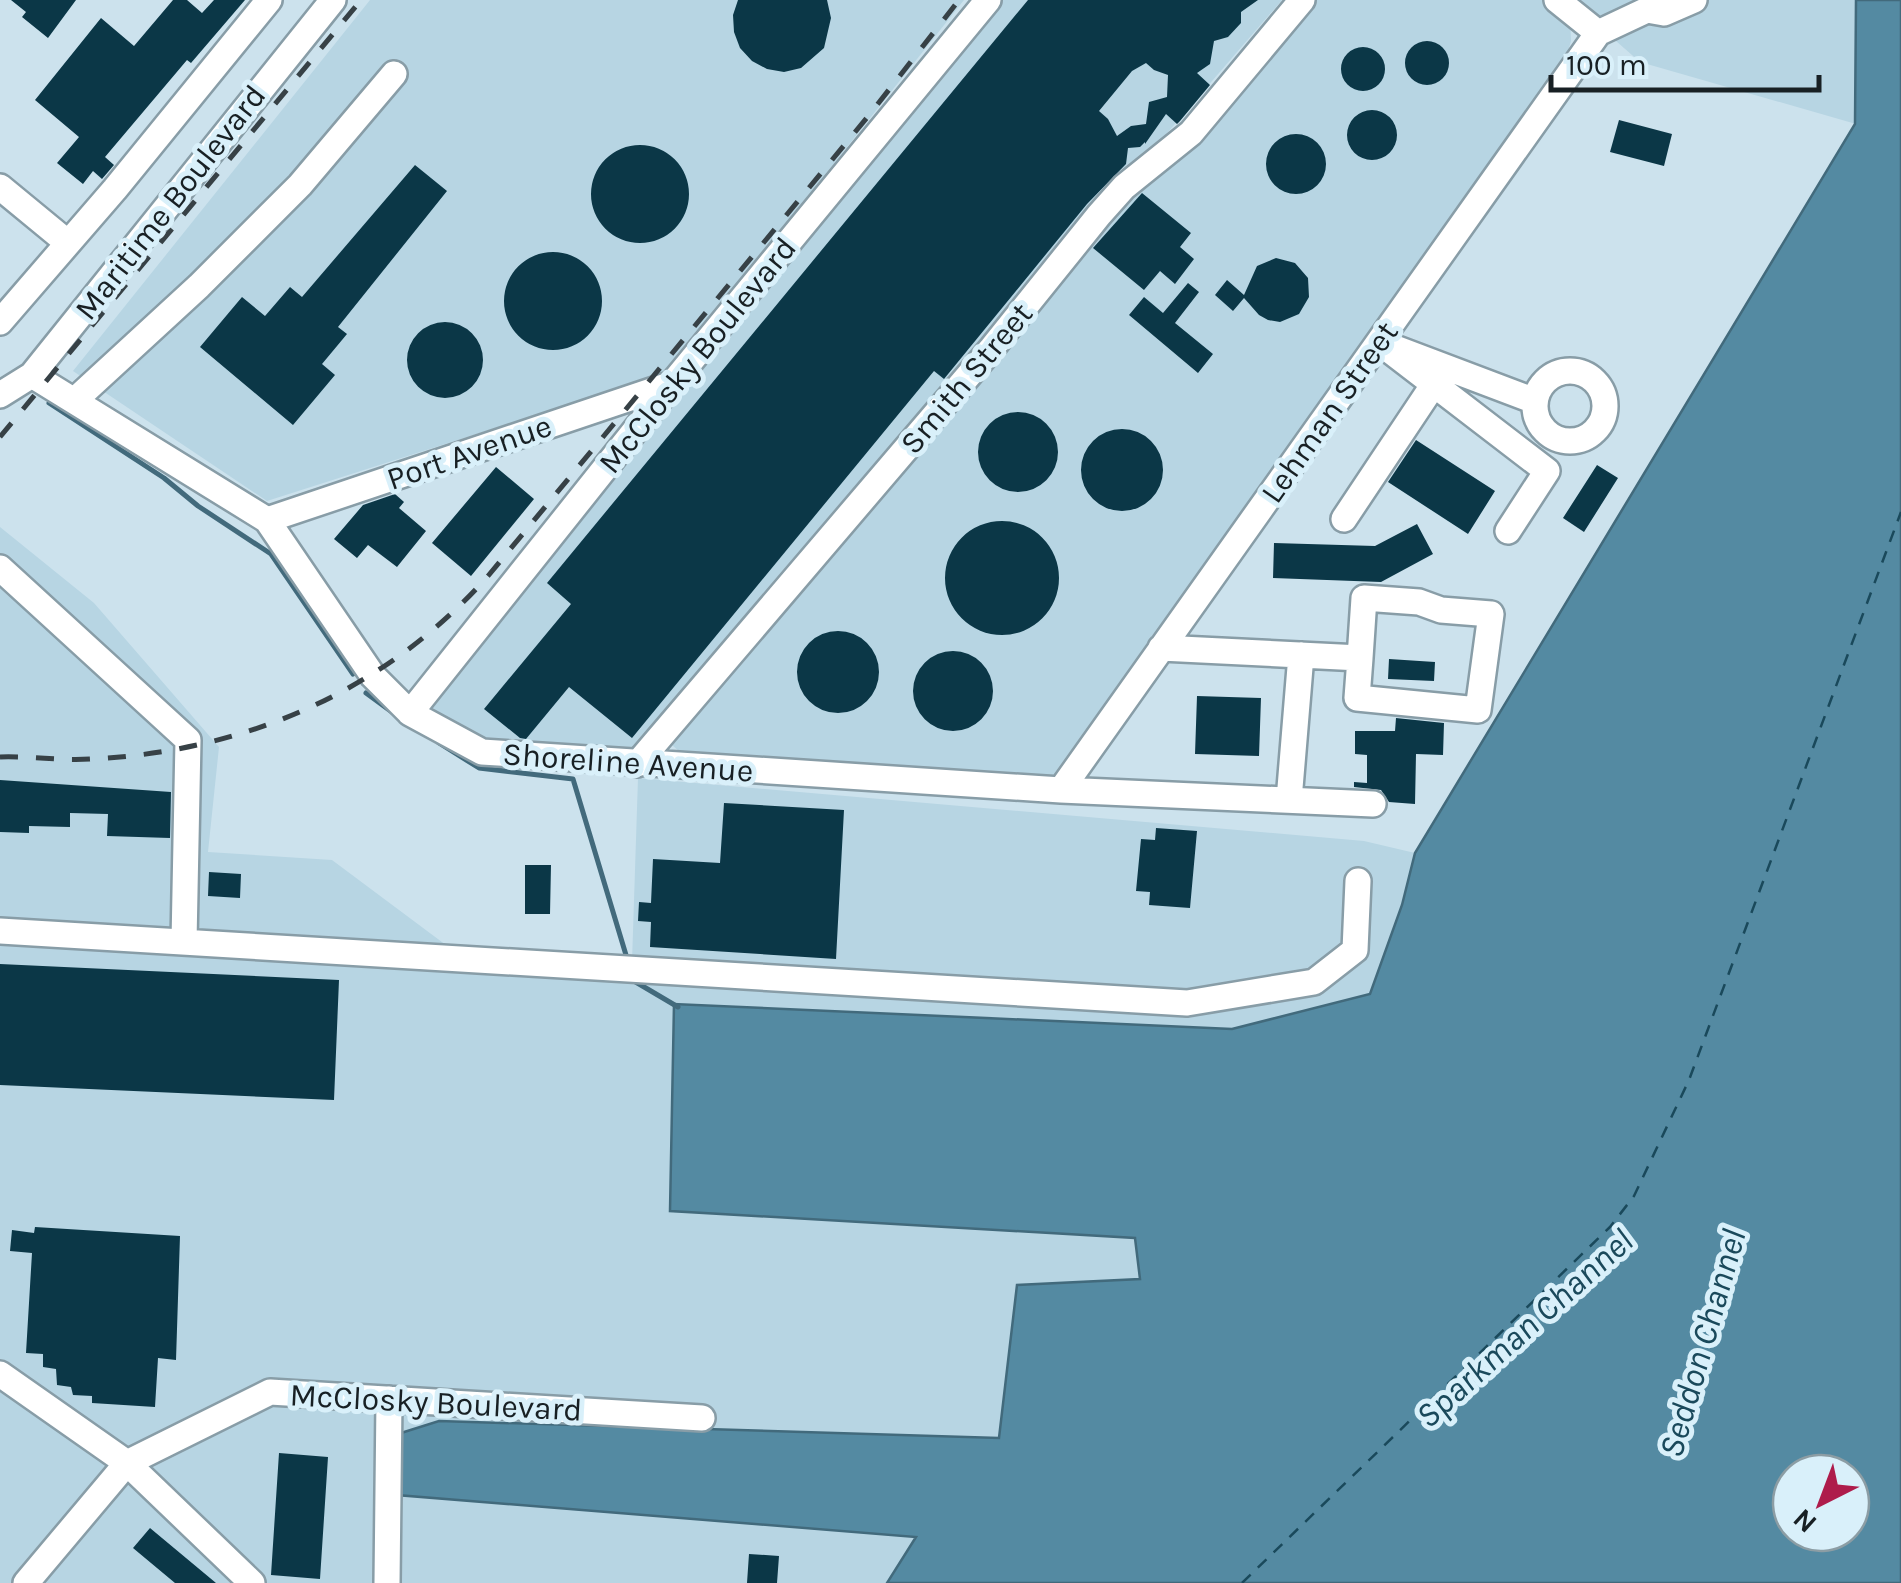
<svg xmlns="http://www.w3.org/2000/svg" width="1901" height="1583" viewBox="0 0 1901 1583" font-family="Karla,sans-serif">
  <rect width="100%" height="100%" fill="#cce2ed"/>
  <path fill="#b7d5e3" d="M370 0H964L667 373 267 501 73 371Z
    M1003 0H1282L633 752 498 744 469 735 438 716 427 706Z
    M1311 0H1549L1570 17 1571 41 1564 65 1060 774 1044 781 688 759 672 745 1123 203Z
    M1569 0H1856V124L1640 62Z
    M0 527 94 603 219 747 208 852 332 860 462 957 632 962 638 778 1364 841 1415 853 1402 905 1370 994 1232 1029 674 1004 670 1211 1135 1238 1140 1279 1017 1285 1000 1439 917 1537 887 1583H0Z"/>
  <path fill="#548aa2" stroke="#426a7c" stroke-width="2.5" fill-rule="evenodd" d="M1856 0H1901V1583H887L916 1537 397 1495 401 1433 439 1421 999 1438 1017 1285 1140 1279 1135 1238 670 1211 674 1004 1232 1029 1370 994 1402 905 1415 853 1855 124ZM1791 1473H1851V1533H1791Z"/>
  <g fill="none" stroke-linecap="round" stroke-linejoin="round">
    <path stroke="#426a7c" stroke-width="5" d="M49 403 164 478 198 506 271 554 353 674
      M366 693 396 715
      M439 743 479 768 573 779 626 955
      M634 981 678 1007"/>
    <path stroke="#1a495b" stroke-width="2.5" stroke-dasharray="12 10" stroke-linecap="butt" d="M1242 1583 1610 1227 1634 1196 1689 1080 1901 512"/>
  </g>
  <path fill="#0b3747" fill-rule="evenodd" d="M11 0H76L48 38 22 17 26 12Z
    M173 0H187L202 13 214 0H245L191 63 187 60 105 157 114 165 102 179 93 171 83 184 57 163 79 137 35 100 101 18 134 46Z
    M738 0H827L831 18 824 48 801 68 784 72 767 69 752 61 740 48 734 32 733 15Z
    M1028 0H1258L1241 12V23L1228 37 1214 41 1210 64 1197 73 1210 85 1180 121 1177 124 1166 114 1145 144V142L1140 147 1128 148 1126 164 1087 204 944 379 934 371 632 738 569 687 526 739 520 738 484 709 571 604 547 583ZM1146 63 1154 70 1168 75 1167 97 1149 102 1146 124 1131 126 1117 136 1108 119 1099 111 1132 71Z
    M1405 63a22 22 0 1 1 44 0a22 22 0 1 1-44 0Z
    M1341 69a22 22 0 1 1 44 0a22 22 0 1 1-44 0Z
    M1347 135a25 25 0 1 1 50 0a25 25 0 1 1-50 0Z
    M1619 120 1672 134 1664 166 1610 152Z
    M1266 164a30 30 0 1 1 60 0a30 30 0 1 1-60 0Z
    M591 194a49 49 0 1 1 98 0a49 49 0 1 1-98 0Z
    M415 165 447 191 338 327 347 334 322 364 335 375 293 425 200 347 242 297 265 316 290 287 302 297Z
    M1142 193 1191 233 1180 247 1194 259 1175 284 1160 271 1144 290 1093 248Z
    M504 301a49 49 0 1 1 98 0a49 49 0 1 1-98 0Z
    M1276 258 1295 263 1308 278 1309 297 1299 314 1280 322 1268 320 1259 315 1244 298 1233 311 1215 295 1227 280 1244 295 1257 266Z
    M1188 283 1199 292 1175 323 1213 354 1198 373 1129 315 1144 297 1163 313Z
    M407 360a38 38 0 1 1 76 0a38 38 0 1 1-76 0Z
    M978 452a40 40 0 1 1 80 0a40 40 0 1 1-80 0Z
    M1081 470a41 41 0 1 1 82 0a41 41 0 1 1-82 0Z
    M1416 440 1495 491 1468 534 1388 482Z
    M1597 465 1618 478 1584 532 1563 518Z
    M496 467 534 499 471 576 432 543Z
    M395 494 404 502 399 508 426 531 397 567 368 545 357 558 334 539 363 505Z
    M945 578a57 57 0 1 1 114 0a57 57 0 1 1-114 0Z
    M1417 524 1433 554 1381 582 1273 578 1274 543 1375 546Z
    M797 672a41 41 0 1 1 82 0a41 41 0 1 1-82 0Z
    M913 691a40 40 0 1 1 80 0a40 40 0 1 1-80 0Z
    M1389 659 1435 662 1434 681 1388 679Z
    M1197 696 1261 698 1259 756 1195 754Z
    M1396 718 1444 723 1443 755 1416 754 1415 804 1389 802 1381 790 1354 787V782L1367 783V755L1355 754V731H1395Z
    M0 780 171 792 170 838 107 836 108 814 70 813V827L29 826V833L0 832Z
    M724 803 844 810 836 959 650 947 651 922 638 921 639 902 651 903 653 859 720 863Z
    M1156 828 1197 831 1190 908 1149 905 1150 892 1136 891 1141 839 1155 840Z
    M525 865H551L550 914H525Z
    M209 872 241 874 240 898 208 896Z
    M0 964 339 980 334 1100 0 1085Z
    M35 1227 180 1236 176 1360 158 1358 155 1407 92 1403V1396L73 1395 71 1387 57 1385 56 1369 43 1367V1354L26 1353 32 1253 10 1251 12 1230 34 1233Z
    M279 1453 328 1457 320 1579 271 1575Z
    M150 1528 216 1583H175L133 1548Z
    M749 1554 779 1556 777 1583H747Z"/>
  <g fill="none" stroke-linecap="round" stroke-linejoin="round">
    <g stroke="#889da7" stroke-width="30">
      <path id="minor" d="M1557 0 1598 33
        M1658 0 1647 10 1664 13 1694 0
        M0 187 68 243
        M0 322 115 189 269 0
        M1535 406a35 35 0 1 1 70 0a35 35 0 1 1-70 0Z
        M32 375 267 520 373 676 410 713 482 752 1061 790 1373 804
        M0 395 32 375 333 0
        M75 400 199 286 300 185 394 74
        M1344 519 1434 384
        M267 520 672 384
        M1508 531 1547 471 1379 342 1535 401
        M0 568 188 740 184 942
        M1161 648 1360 658 1357 698 1478 710 1491 614 1441 610 1419 602 1364 598 1360 658
        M410 713 672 384 988 0
        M637 764 992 348 1099 215 1124 187 1191 133 1302 0
        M1061 790 1598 33 1647 10
        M1289 800 1301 655
        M0 931 1187 1003 1314 982 1355 950 1358 881
        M0 1374 127 1463 26 1583
        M252 1583 127 1463 270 1392 702 1418
        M387 1583 389 1399"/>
    </g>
    <use href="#minor" stroke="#fff" stroke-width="25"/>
    <path stroke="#374146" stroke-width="5" stroke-dasharray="18 18" stroke-linecap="butt" d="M0 437 361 0
      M0 757C30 756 61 761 91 759 244 752 386 691 488 576L870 114 959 0"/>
  </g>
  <g text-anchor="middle" stroke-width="10" stroke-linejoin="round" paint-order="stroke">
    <g font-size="32" fill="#182024" stroke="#d9f0fa">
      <text transform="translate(170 202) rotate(-52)" y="11">Maritime Boulevard</text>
      <text transform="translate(697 355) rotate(-51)" y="11">McClosky Boulevard</text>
      <text transform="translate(966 378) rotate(-50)" y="11">Smith Street</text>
      <text transform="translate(1329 412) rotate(-55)" y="11">Lehman Street</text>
      <text transform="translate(469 452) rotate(-19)" y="11">Port Avenue</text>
      <text transform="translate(628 762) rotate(4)" y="11">Shoreline Avenue</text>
      <text transform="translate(436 1402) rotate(3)" y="11">McClosky Boulevard</text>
    </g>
    <g font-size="35" font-style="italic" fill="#1a495b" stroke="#d9f0fa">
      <text transform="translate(1524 1328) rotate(-42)" y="12">Sparkman Channel</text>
      <text transform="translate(1702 1343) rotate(-74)" y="12">Seddon Channel</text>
    </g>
  </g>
  <g transform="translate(1821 1503) rotate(222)"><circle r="48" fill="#d9f0fa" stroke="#8c9da4" stroke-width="2.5"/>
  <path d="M0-8L18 38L0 25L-18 38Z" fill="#ae1c4b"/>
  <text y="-15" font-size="28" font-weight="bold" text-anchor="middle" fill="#182024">N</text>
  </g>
  <path d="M1551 75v15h268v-15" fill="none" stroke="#182024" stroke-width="5"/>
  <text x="1566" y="75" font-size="30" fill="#182024" stroke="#d9f0fa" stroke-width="8" paint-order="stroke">100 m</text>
</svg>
